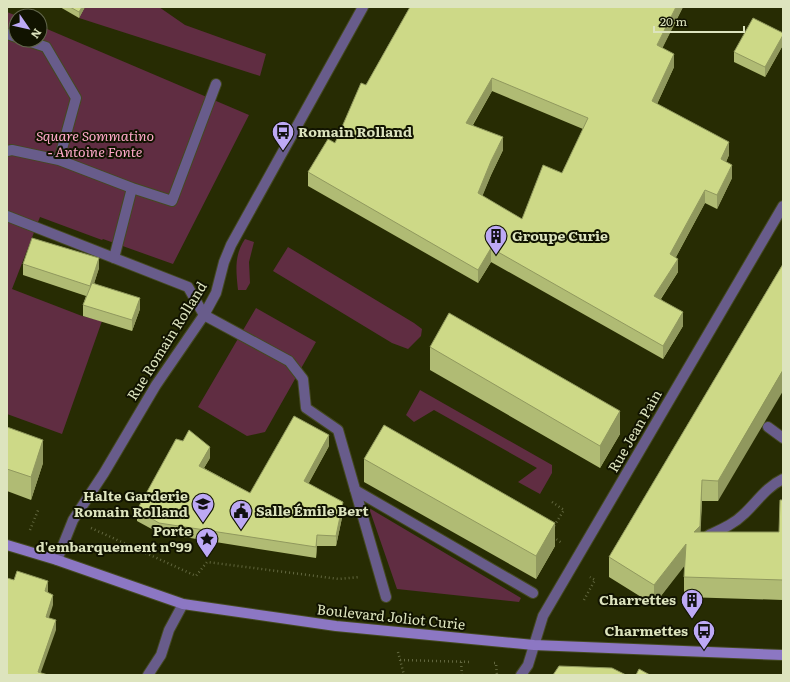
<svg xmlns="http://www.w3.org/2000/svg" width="790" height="682" viewBox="0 0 790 682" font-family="Literata,serif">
  <rect width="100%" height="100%" fill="#272c03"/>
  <path fill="#602d42" d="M85 7H159L185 25 266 54 260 76 79 18Z
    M7 12 17 16H16V40H40V26L249 115 173 264 103 239 102 240 40 217 12 289 82 316 102 321 62 434 7 414Z
    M245 239 254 242 249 262 250 283 246 290H238C236 271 234 255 245 239Z
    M288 247 414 323 422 329 421 336 408 349 392 343 273 271Z
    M256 308 316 342 265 432 247 436 198 407Z
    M420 390 552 465V473L540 494 518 482 537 468 434 410 414 422 406 415Z
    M369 508 521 598 519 602 397 589Z"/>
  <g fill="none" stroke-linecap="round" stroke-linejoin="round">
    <g stroke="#444921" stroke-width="12">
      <path id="lane" d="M7 216 188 287 204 315"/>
    </g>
    <g stroke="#444921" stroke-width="12">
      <path id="street" d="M7 34 16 37
        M25 40 46 47 76 98 59 160 132 188 114 258
        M7 151 12 150 59 160
        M132 188 172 201 216 84
        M204 315 289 361 303 379 306 408 338 430 386 597
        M768 427 783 438
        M355 490 533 593
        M709 535C722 529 734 524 744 514 757 502 766 487 783 479
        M57 560 73 520 104 473 156 385 204 315 216 293 224 262 231 245 363 7
        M148 675 161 655 169 630 183 604
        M521 675 528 665 543 616 783 206"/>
    </g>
    <g stroke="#444921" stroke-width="12">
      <path id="secondary" d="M7 545 57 560 183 604 336 626 534 645 783 655"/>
    </g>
    <path stroke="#62673f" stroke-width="2.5" stroke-dasharray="1 3" stroke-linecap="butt" d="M552 502 564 510 554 526
      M91 528 196 576 207 562 339 579 359 577
      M30 530 39 508
      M553 537 562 543
      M584 600 595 580 590 577
      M398 652 404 675
      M400 660 471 662
      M461 662 462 675
      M494 663H496L497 675"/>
    <use href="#lane" stroke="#685c8b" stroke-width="10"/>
    <use href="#street" stroke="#685c8b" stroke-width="10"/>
    <use href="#secondary" stroke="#8c77c3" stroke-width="10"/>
  </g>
  <path fill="#b0bb74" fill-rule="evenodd" d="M60 7H85L79 18Z
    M410 7H683L662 48 674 67 657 104 729 155 726 162 732 178 717 209 705 203 676 257 678 272 661 299 683 326 663 359 491 262 478 283 308 186V172L335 143 366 85ZM492 91 583 129 562 173 522 219 482 196 491 175 503 150 473 125Z
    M783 33V45L765 77 734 62V52Z
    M23 264 99 268 94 283 140 309 132 331 83 316V305L86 296 23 275Z
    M783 264 718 501H702L700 532H779L783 500V600L684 597V565L654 605 609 577V557Z
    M430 347 620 434 600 468 430 370Z
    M7 427 43 463 31 500 7 491Z
    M329 446 308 484 343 513 336 546H317L316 558 159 533 137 521V510L210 458 204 468 250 493Z
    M364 459 555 546 536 579 364 482Z"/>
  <path fill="#90985e" d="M82 7H85L79 18V12Z
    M676 7H683L657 59V45Z
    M783 35V45L765 77V67Z
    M674 54V67L652 115V101Z
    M492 78V91L466 136V123Z
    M503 137V150L491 175 478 207V193L491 161Z
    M729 142V155L721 173V159Z
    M732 165V178L717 209V195Z
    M705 190V203L670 268V254Z
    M491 248V262L478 283V270Z
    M99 258V268L90 297V286Z
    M678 259V272L654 309V296Z
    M140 298V309L132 331V320Z
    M683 312V326L663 359V346Z
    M783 370V391L718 501V481Z
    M620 411V434L600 468V446Z
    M329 435V446L304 492V481Z
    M43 440V463L31 500V477Z
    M210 447V458L199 476V466Z
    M702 480V501L700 546 694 532Z
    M343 502V513L336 546V536Z
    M555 523V546L536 579V556Z
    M317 535V546L316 558V547Z
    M686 544V564L654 605V585Z
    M48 581V592L45 602V591Z
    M53 595V605L46 627V617Z
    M56 620V630L40 675 38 672Z"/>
  <path fill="#cdd987" stroke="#90985e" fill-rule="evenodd" d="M70 7H82L79 12Z
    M410 7H676L657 45 674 54 652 101 729 142 721 159 732 165 717 195 705 190 670 254 678 259 654 296 683 312 663 346 491 248 478 270 308 172 328 139 335 143 361 83 366 85ZM492 78 588 118 562 173 543 165 522 219 478 193 491 161 503 137 466 123Z
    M753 18 783 33V35L765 67 734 52Z
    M32 238 99 258 90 286 23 264Z
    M783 264V370L718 481 702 480 700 526 694 532H779L780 500H783V580L684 577 686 544 654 585 609 557Z
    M92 283 140 298 132 320 83 305Z
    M449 313 620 411 600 446 430 347Z
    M294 416 329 435 304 481 343 502 336 536 317 535 316 547 159 523 137 510 176 439 183 441 189 430 210 447 199 466 250 493Z
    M384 425 555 523 536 556 364 459Z
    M7 427 43 440 31 477 7 469Z
    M17 571 48 581 45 591 53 595 46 617 56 620 38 672 48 675H7V578L14 580Z
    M559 666 612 668 626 675H553Z
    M639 669 650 675H636Z"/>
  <defs>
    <g id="bus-pin" transform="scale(1.15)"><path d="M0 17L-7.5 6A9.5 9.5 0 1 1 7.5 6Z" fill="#bda9f5" stroke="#111300"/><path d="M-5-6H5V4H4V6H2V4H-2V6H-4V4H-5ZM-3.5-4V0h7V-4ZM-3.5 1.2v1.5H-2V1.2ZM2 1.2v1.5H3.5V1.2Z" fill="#111"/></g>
    <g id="building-pin" transform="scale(1.15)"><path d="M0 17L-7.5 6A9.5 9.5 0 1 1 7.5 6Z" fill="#bda9f5" stroke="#111300"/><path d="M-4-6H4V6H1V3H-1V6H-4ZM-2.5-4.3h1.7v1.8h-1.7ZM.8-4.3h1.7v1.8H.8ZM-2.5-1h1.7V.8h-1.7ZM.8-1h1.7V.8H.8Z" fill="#111"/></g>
    <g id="school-pin" transform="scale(1.15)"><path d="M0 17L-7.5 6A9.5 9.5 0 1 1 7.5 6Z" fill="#bda9f5" stroke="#111300"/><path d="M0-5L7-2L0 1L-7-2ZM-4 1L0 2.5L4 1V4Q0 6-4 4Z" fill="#111"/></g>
    <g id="civic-pin" transform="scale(1.15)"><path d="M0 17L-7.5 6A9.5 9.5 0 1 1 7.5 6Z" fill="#bda9f5" stroke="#111300"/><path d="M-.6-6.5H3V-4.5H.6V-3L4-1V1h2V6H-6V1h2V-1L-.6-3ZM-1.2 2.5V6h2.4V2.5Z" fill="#111"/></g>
    <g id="sight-pin" transform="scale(1.15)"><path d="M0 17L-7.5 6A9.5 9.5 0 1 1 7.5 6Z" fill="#bda9f5" stroke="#111300"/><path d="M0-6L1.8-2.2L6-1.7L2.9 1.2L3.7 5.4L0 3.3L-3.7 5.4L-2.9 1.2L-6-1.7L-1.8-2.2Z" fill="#111"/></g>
  </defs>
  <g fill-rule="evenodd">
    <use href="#bus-pin" x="283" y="132"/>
    <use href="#building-pin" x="496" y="236"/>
    <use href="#school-pin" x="203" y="504"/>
    <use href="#civic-pin" x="241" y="511"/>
    <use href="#sight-pin" x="207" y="539"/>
    <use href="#building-pin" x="692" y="600"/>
    <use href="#bus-pin" x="704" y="631"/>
  </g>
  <g text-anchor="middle" stroke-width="4" stroke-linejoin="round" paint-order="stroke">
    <g font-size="14" font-weight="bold" fill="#dde4be" stroke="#111300" text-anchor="end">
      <text x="298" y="137" text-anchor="start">Romain Rolland</text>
      <text x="512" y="241" text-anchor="start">Groupe Curie</text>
      <text x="188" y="501">Halte Garderie<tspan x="188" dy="16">Romain Rolland</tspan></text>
      <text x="256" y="516" text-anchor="start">Salle Émile Bert</text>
      <text x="192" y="536">Porte<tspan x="192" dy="16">d'embarquement nº99</tspan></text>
      <text x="676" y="605">Charrettes</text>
      <text x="688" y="636">Charmettes</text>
    </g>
    <g font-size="14" font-style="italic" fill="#fea8c8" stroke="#111300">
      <text x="95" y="141">Square Sommatino<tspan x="95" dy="16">- Antoine Fonte</tspan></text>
    </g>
    <g font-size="14" fill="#dde4be" stroke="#111300">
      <text transform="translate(167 341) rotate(-58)" y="5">Rue Romain Rolland</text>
      <text transform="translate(635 431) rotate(-60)" y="5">Rue Jean Pain</text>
      <text transform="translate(391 617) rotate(6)" y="5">Boulevard Joliot Curie</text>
    </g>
  </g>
  <rect width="790" height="682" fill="none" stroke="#dde4be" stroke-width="16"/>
  <g transform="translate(28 28) rotate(124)"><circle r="19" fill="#111300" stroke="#63674c"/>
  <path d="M0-3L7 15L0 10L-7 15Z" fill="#bda9f5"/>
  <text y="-6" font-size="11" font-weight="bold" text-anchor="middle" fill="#dde4be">N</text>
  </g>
  <path d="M654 26v6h90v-6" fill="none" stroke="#dde4be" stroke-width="2"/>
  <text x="660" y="26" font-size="12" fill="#dde4be" stroke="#111300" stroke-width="3" paint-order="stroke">20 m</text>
</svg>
